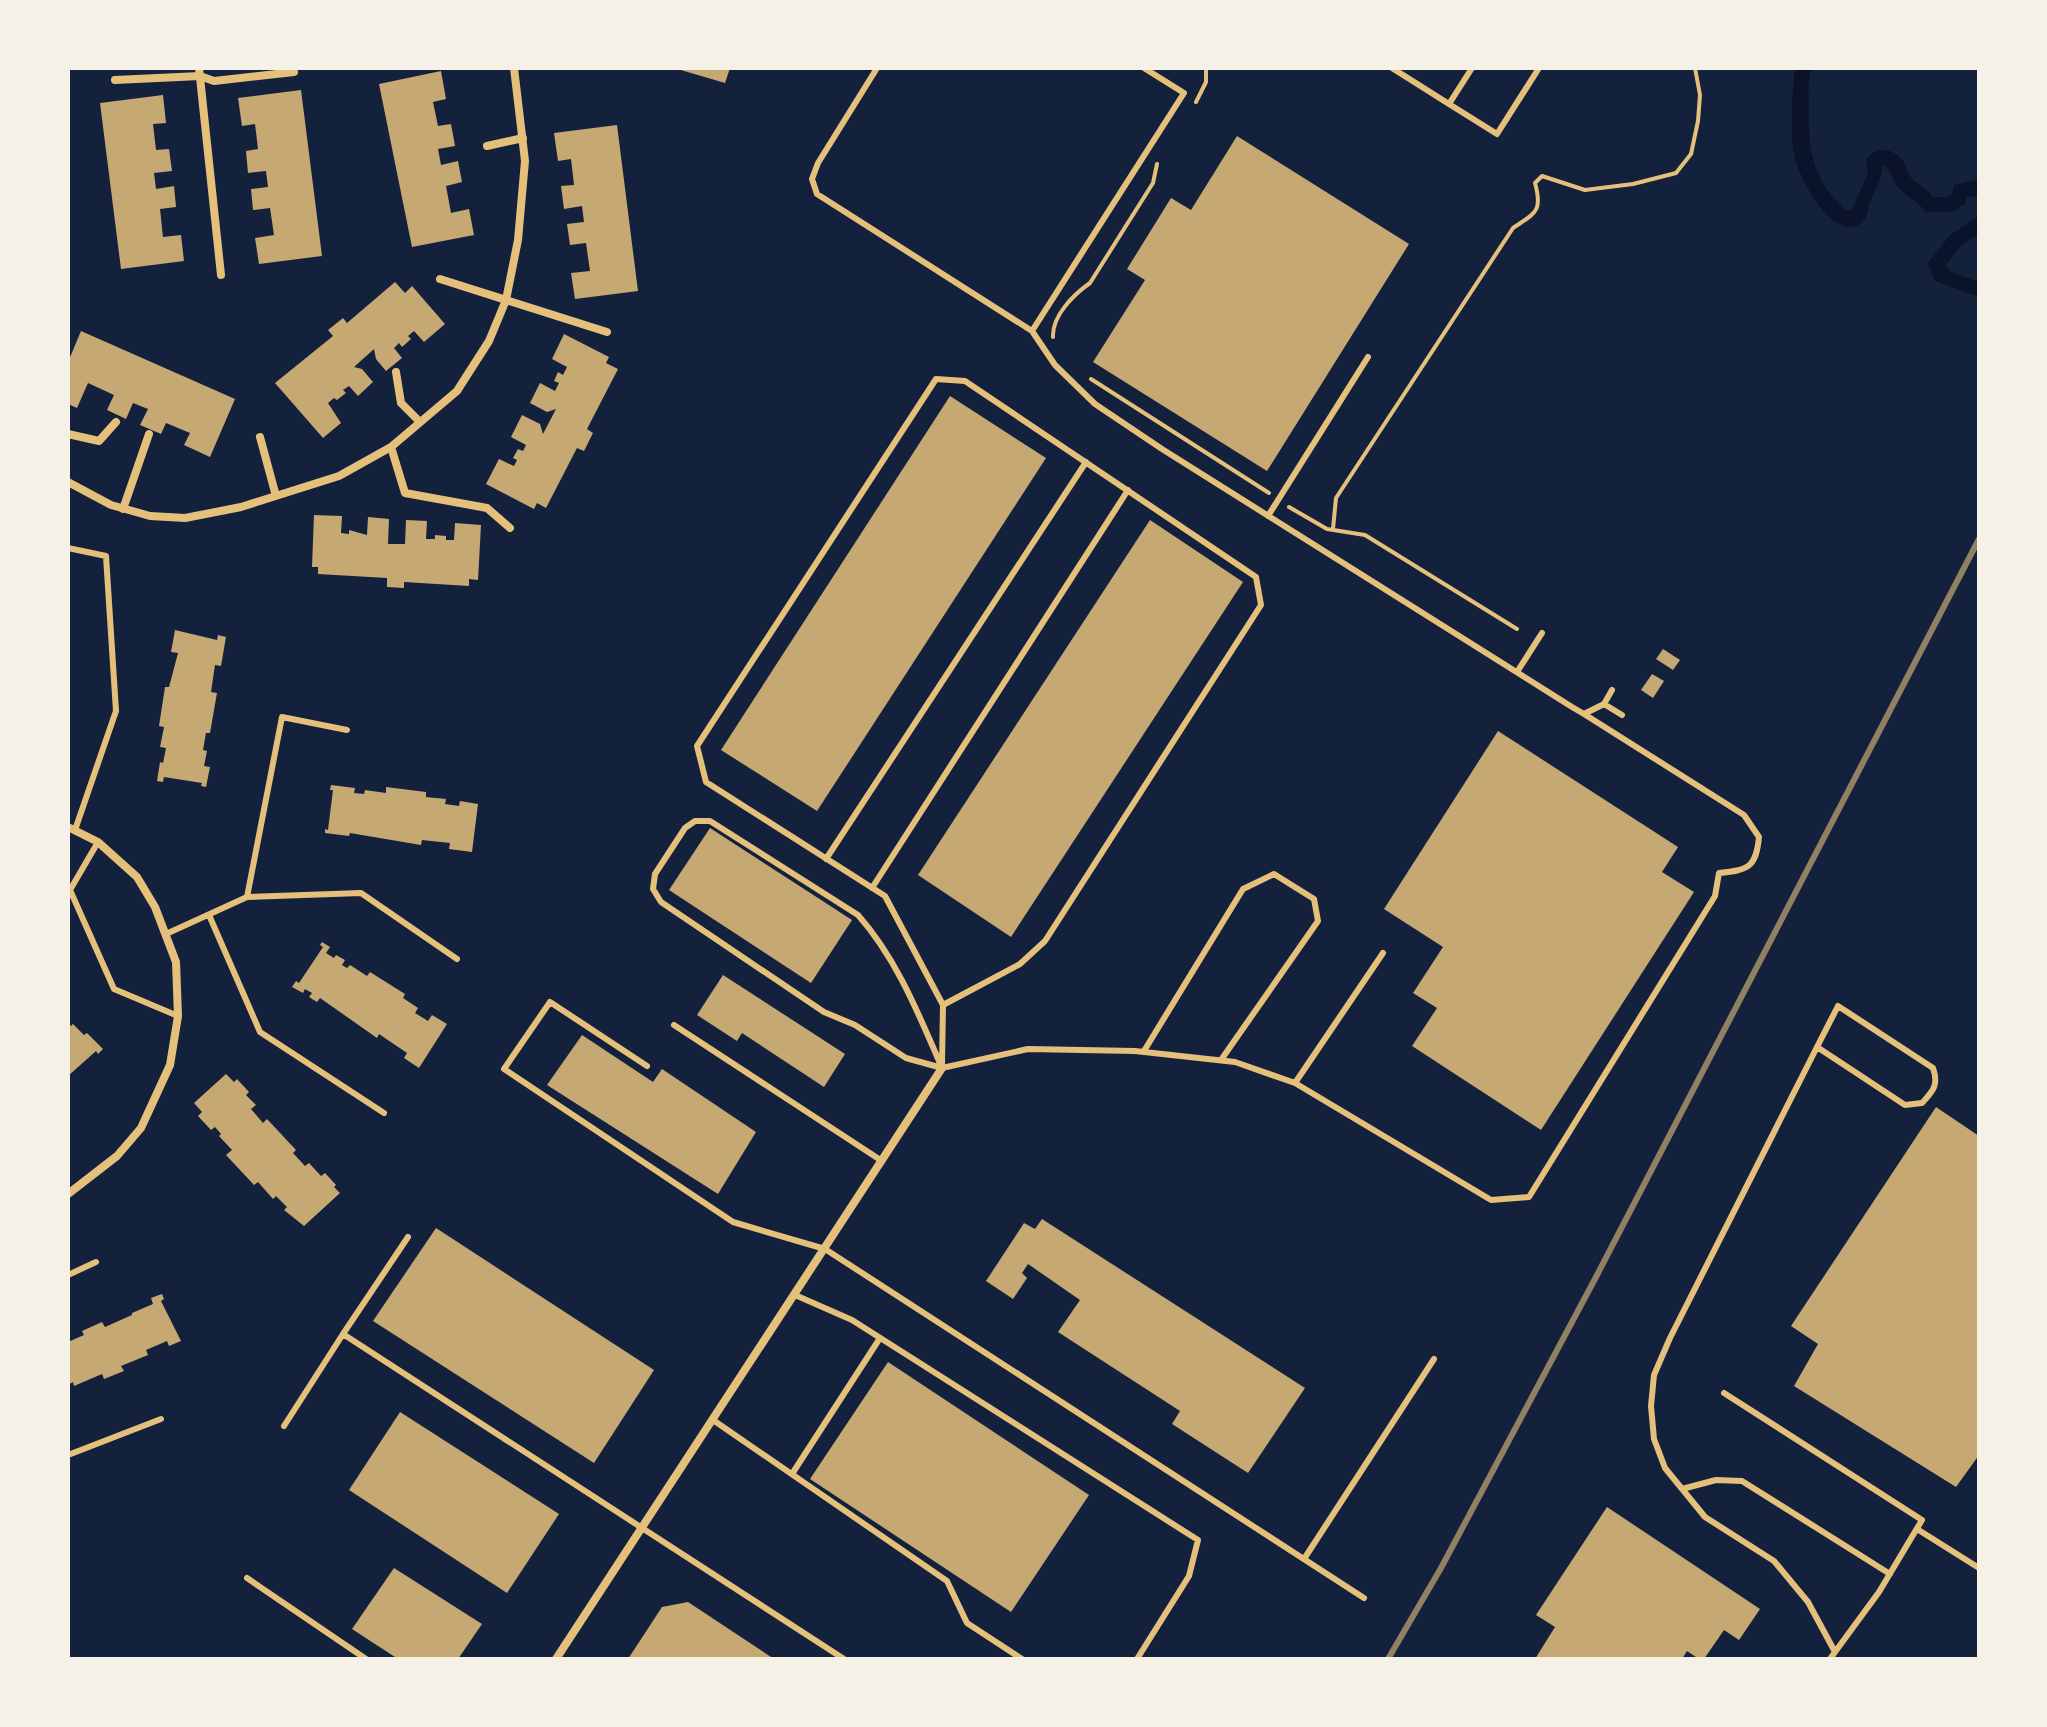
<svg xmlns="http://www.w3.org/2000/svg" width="2047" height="1727" viewBox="0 0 2047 1727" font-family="Raleway,sans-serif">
  <rect width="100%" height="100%" fill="#14213d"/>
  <path fill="#0b132b" d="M1795 68H1811C1807 83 1809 98 1809 113 1808 156 1815 180 1846 211L1852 210 1868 173 1866 160C1876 145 1894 148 1904 162 1907 168 1908 175 1913 180 1920 186 1927 189 1933 197H1948L1952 194 1954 185 1976 180 1979 181V196L1967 197 1965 204 1953 212H1926C1918 201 1904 196 1897 186 1891 177 1892 170 1882 165 1883 180 1874 190 1869 205 1868 209 1868 213 1866 217 1863 222 1858 226 1852 227 1827 230 1798 176 1794 154 1790 132 1792 91 1795 68Z
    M1979 216V234L1961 246 1945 266 1951 272 1979 282V297L1935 281 1928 263 1950 235Z"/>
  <path fill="#c6a872" d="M674 68H730L725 83Z
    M441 71 446 99 433 102 438 126 451 124 455 146 438 149 441 165 458 161 462 182 446 186 451 213 469 209 474 235 412 247 379 84Z
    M301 90 322 256 259 264 255 238 274 235 270 208 253 210 251 189 268 187 266 171 248 173 246 151 258 149 255 124 242 126 238 98Z
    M163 95 166 123 153 124 156 150 169 149 172 171 154 173 156 189 174 186 176 207 160 209 163 237 181 235 184 261 121 269 100 103Z
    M617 125 638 291 575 299 571 273 590 271 586 243 570 245 567 224 584 222 582 206 564 209 561 186 574 185 571 159 558 161 554 133Z
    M1237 136 1409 244 1267 471 1093 362 1145 280 1127 269 1171 198 1191 210Z
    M395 282 405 293 412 286 445 324 424 342 414 331 408 336 411 339 402 347 399 343 394 348 402 358 386 371 376 359 374 349 354 367 362 369 373 382 358 396 349 386 343 390 346 393 337 400 334 398 328 403 341 423 323 438 275 383 333 336 328 330 343 318 347 323Z
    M81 331 235 399 210 457 184 445 190 433 166 423 161 434 140 425 148 409 133 403 126 419 107 410 114 395 88 383 77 408 68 404V362Z
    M564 334 609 357 606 363 618 369 587 429 593 433 584 451 577 448 546 508 537 503 534 509 486 484 499 459 514 466 517 460 513 458 518 449 523 451 526 445 511 437 522 415 540 424 543 434 556 409 547 412 530 403 540 383 555 391 559 383 554 381 558 372 563 375 567 367 552 359Z
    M950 396 1046 458 817 811 721 750Z
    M314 515 342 516 341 533 349 534V530L367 535 368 517 389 519 388 544H405L406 520 427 521 426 539H435V535L446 536V540H454L455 523 481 525 478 580 469 579V586L404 582V588L387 587V578L318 574V567H312Z
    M1150 520 1243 582 1011 937 918 875Z
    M175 630 217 640 218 635 226 637 221 666 215 665 211 692 217 693 210 733H206L203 750 207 751 204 766 210 767 206 787 201 786 202 783 164 777 163 782 157 781 160 762 163 763 166 748 160 747 164 727 159 726 165 687H169L178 653 171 652Z
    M1663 649 1680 660 1673 670 1656 659Z
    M1652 674 1664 681 1653 698 1641 690Z
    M1498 731 1678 847 1662 872 1694 892 1541 1130 1412 1046 1437 1008 1413 993 1443 947 1384 909Z
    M331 785 355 788 354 793 364 794 365 790 386 793V787L426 792V797L446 799 445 804 459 806 460 801 478 804 472 852 449 849 450 843 422 840 421 845 350 833 349 836 325 833V829L328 830 333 790H330Z
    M710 828 852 920 811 983 669 890Z
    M322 942 330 947 326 953 334 958 336 955 345 960 342 965 347 968 350 965 367 976 370 972 405 994 403 998 418 1008 415 1013 428 1021 432 1015 447 1024 419 1068 404 1058 407 1053 379 1034 377 1038 320 998 317 1002 309 997 312 993 305 989 303 993 292 987 296 981 299 983 323 947 320 945Z
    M723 975 845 1054 824 1087 742 1033 737 1041 697 1015Z
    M68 1023 71 1026 73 1024 84 1035 87 1033 103 1049 98 1054 96 1051 68 1076Z
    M582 1035 653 1082 662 1069 756 1132 718 1194 547 1085Z
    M226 1074 234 1082 237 1079 249 1092 246 1095 256 1105 251 1109 263 1123 267 1119 296 1150 293 1153 305 1166 309 1163 321 1176 325 1173 336 1185 334 1187 340 1193 304 1226 284 1210 287 1207 276 1196 273 1199 258 1182 254 1185 226 1155 232 1150 219 1136 221 1134 215 1127 211 1130 198 1116 202 1112 194 1103Z
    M1936 1107 1979 1136V1455L1956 1487 1794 1386 1818 1344 1791 1326Z
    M1042 1219 1305 1388 1248 1473 1172 1424 1180 1411 1058 1332 1080 1300 1028 1264 1022 1273 1027 1278 1013 1299 986 1281 1024 1223 1035 1229Z
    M436 1228 654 1370 594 1463 373 1321Z
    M162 1294 164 1299 161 1301 181 1341 169 1346 167 1341 146 1350 148 1355 121 1366 124 1371 104 1379 102 1374 74 1386 73 1382 68 1385V1342L84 1335 82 1331 102 1322 105 1327 132 1315V1313L153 1304 151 1298Z
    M888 1362 1089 1495 1011 1612 810 1479Z
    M400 1412 559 1514 507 1593 349 1490Z
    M1607 1507 1760 1609 1739 1640 1724 1630 1704 1659H1699L1687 1651 1682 1659H1535L1555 1627 1536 1615Z
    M394 1568 482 1624 458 1659H398L352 1629Z
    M688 1602 774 1659H628L662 1607Z"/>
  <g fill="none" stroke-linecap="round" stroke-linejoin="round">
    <path stroke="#e5c07b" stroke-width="4" d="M1196 102 1206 82V68
      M1053 337C1052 316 1073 295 1090 283L1153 183 1157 164
      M1091 379 1269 493
      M1289 507 1327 529 1365 535 1517 629
      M1333 529 1336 498 1513 228C1535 213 1543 212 1535 183L1542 176 1585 190 1633 184 1676 173 1691 154 1698 121 1700 95 1695 68"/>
    <path stroke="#e5c07b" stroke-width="6" d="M877 68 818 163 812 179 817 194 1032 331 1055 365 1095 404 1162 449 1572 707 1584 714 1604 704 1612 690
      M1392 68 1449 104
      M1472 68 1449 104 1497 134 1539 68
      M1032 331 1184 93 1144 68
      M1268 516 1368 357
      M68 548 106 556 116 711 75 830
      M1517 672 1542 633
      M1604 704 1622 715
      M98 842 70 890 114 989 178 1016
      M826 859 1086 462
      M872 888 1128 490
      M247 897 282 717 347 730
      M209 915 260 1032 384 1113
      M166 934 247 897 361 893 457 959
      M674 1025 882 1161
      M1817 1047 1905 1105 1922 1103C1933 1091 1939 1085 1933 1068L1838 1006 1817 1047 1670 1338 1654 1375 1651 1406 1654 1439 1665 1468 1705 1517 1774 1561 1808 1602 1835 1652 1830 1659
      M1144 1051 1243 889 1274 874 1314 899 1318 921 1221 1060
      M942 1065 943 1005 1020 964 1045 941 1261 605 1256 577 965 381 936 379 697 746 706 782 885 896 943 1005
      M647 1066 550 1002 504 1069 733 1222 825 1249 1364 1598
      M942 1068C919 1015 897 959 858 915L710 821H695L685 828 655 874 653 889 661 902 824 1012 855 1025 906 1058 942 1068 1028 1049 1135 1051 1235 1062 1295 1083 1491 1200 1529 1197 1715 896 1719 873C1748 870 1756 868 1759 837L1744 815 1584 714
      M1295 1083 1383 953
      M408 1237 343 1334 844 1659
      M68 1275 96 1262
      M795 1295 852 1320 1198 1540 1189 1576 1137 1659
      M1724 1393 1922 1520 1879 1592 1835 1652
      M713 1420 947 1581 967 1623 1022 1659
      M284 1426 343 1334
      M68 1455 161 1419
      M792 1474 880 1338
      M1682 1489 1716 1480 1742 1481 1890 1574
      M1917 1529 1979 1568
      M1304 1559 1434 1359
      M247 1578 366 1659"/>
    <path stroke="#e5c07b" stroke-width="8" d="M199 68 221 275
      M115 80 200 76 214 81 294 72
      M487 146 523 138
      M440 279 607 332
      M396 372 401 403 420 422
      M68 434 99 441 116 422
      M260 437 276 496
      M391 447 405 493 487 508 510 528
      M68 482 111 505 150 516 185 518 241 507 339 476 391 447 457 391 489 341 506 300 518 240 525 161 514 68
      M123 509 149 434
      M68 827 98 842 137 877 155 907 176 962 178 1016 170 1065 141 1128 117 1156 68 1194
      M556 1659 942 1068"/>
    <path stroke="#918062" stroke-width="6" d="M1388 1659 1441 1568 1596 1277 1979 539"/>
  </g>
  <rect width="2047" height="1727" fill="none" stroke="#f6f1e7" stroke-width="140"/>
</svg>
